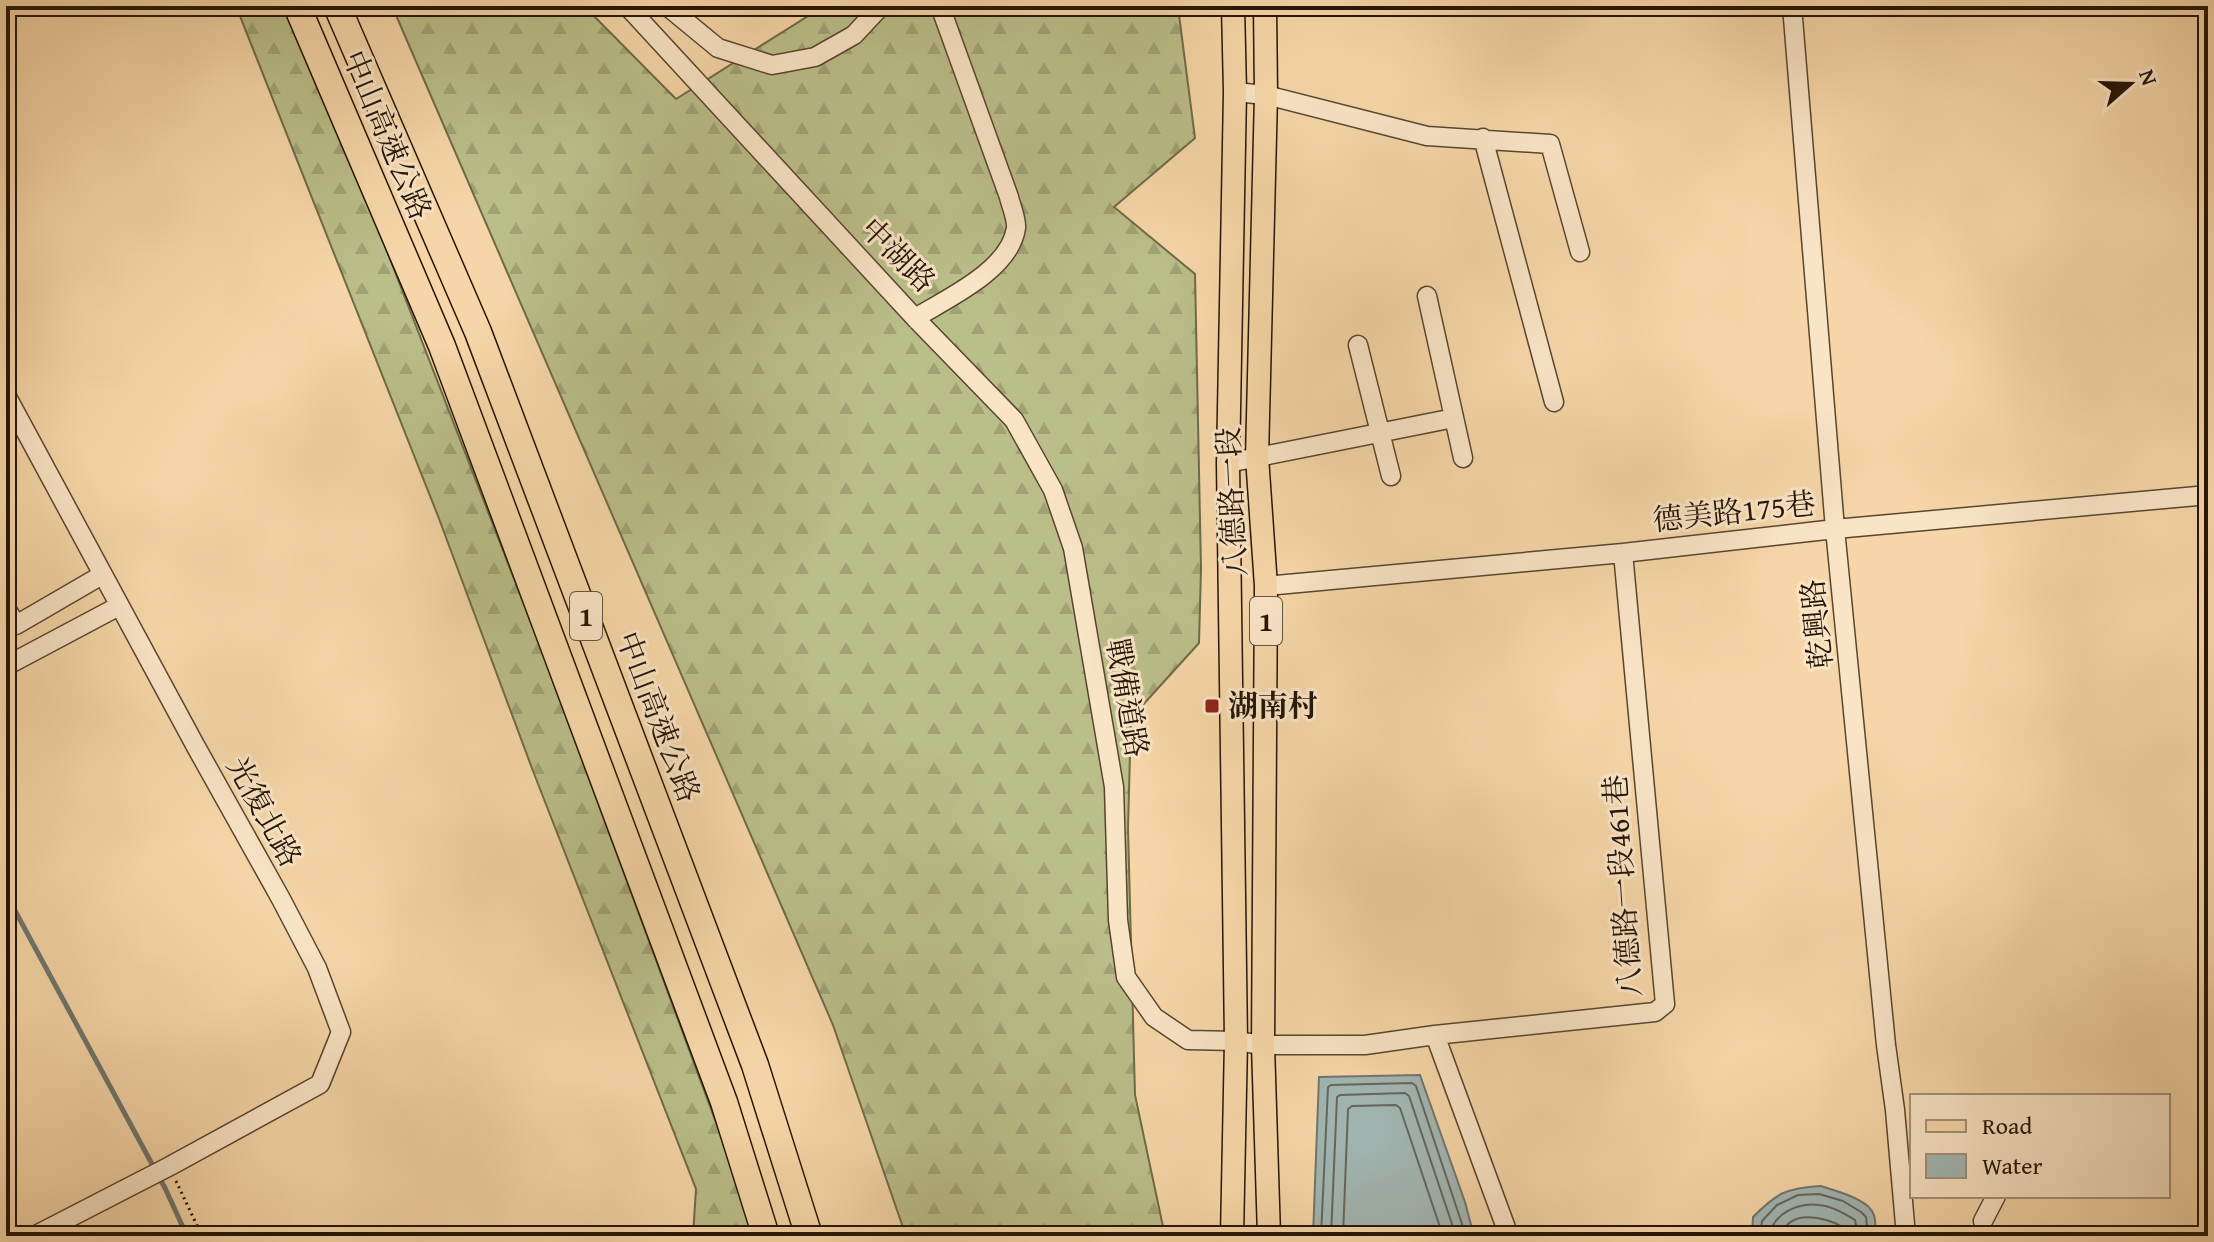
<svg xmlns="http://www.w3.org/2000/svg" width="2214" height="1242" viewBox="0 0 2214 1242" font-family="'Gentium Book Plus','Noto Serif TC',serif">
  <defs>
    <pattern id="forest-firs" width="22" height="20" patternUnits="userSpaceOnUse" patternTransform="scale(2)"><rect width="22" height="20" fill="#babe89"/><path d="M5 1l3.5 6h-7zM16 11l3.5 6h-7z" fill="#a0a275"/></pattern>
  </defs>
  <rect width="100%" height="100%" fill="#f6d6a8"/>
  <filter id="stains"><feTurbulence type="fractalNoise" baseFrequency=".0025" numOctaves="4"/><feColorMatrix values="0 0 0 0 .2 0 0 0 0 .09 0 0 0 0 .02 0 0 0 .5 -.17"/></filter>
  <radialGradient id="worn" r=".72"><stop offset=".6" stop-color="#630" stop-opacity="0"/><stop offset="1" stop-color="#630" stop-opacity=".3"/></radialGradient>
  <path fill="url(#forest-firs)" stroke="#706a48" stroke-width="2" d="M236 6H292L542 651 739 1185 754 1236H693L696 1189 533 771 438 516Z
    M392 6H584L676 99 824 6H1116L1179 15 1195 138 1114 207 1195 274 1201 569 1199 643 1131 718 1128 828 1135 1095 1165 1236H906L833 1025Z"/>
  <path fill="#a2b6b3" stroke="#70766e" stroke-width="2" d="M1420 1075 1465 1202 1474 1236H1313L1319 1077Z
    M1821 1186C1836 1191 1869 1199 1874 1215 1876 1221 1875 1230 1876 1236H1752L1753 1217C1777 1193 1786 1188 1821 1186Z"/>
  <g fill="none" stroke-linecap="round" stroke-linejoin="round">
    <path stroke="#64665c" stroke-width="2" d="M1321 1236 1328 1087 1331 1085 1412 1083 1416 1086 1466 1236
      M1331 1236 1337 1097 1340 1095 1405 1093 1409 1096 1456 1236
      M1343 1236 1348 1109 1352 1106 1396 1105 1400 1108 1443 1236
      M1760 1236 1762 1221 1777 1205 1798 1195 1819 1194 1843 1201 1861 1212 1866 1217 1868 1236
      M1770 1236C1772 1214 1798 1202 1819 1205 1832 1206 1844 1213 1855 1220L1858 1236
      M1782 1236C1788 1208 1826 1217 1843 1227L1846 1236"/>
    <path stroke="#70766e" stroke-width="5" d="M6 894 165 1188 187 1236"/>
    <g stroke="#59452e" stroke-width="21">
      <path id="minor" d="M627 6 915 318 1014 420 1053 490 1073 548 1114 787 1118 920 1126 977 1154 1017 1188 1040 1236 1041 1263 1045H1365L1435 1035 1655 1012 1665 1004 1623 553
        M667 6 718 48 772 65 815 57 854 35 881 6
        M1792 6 1835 529 1886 1045 1895 1110 1906 1236
        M1235 92 1266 95 1427 136 1550 144 1580 252
        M1483 138 1554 402
        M1427 296 1463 458
        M915 318C948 298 1010 270 1016 228 1017 219 1011 206 1009 197L940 6
        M1358 345 1391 476
        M6 395 195 745 281 899 317 968 341 1032 320 1084 170 1166 34 1236
        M1228 463 1454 418
        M1266 586 1623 553 1835 529 2208 495
        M6 608 16 625 102 575
        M6 666 119 606
        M1435 1035 1509 1236
        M1983 1221 1996 1196"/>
    </g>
    <g stroke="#251506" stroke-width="25">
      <path id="major" d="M1265 6 1266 95 1257 457 1266 586 1263 1045 1269 1236
        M1232 1236 1236 1041 1228 463 1235 92 1233 6"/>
    </g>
    <g stroke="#251506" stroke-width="29">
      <path id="highway" d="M297 6 442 346 724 1102 766 1236
        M337 6 478 332 755 1065 809 1236"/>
    </g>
    <path stroke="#251506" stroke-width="3" stroke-dasharray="2 4" stroke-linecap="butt" d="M176 1181 202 1236"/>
    <use href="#minor" stroke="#f9e4c6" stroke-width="18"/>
    <use href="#major" stroke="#f6d6a8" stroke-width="22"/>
    <use href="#highway" stroke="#f6d6a8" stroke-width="26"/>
  </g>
  <rect fill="#8f2418" stroke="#f9e4c6" stroke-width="3" x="1204" y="698" width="16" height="16" rx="4"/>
  <g text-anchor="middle" stroke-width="6" stroke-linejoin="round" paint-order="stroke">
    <g fill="#f9e4c6" stroke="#655340" stroke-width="2">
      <rect x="570" y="592" width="32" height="48" rx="6"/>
      <rect x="1250" y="597" width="32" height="48" rx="6"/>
    </g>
    <g font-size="28" font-weight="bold" fill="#251506">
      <text x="586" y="626">1</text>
      <text x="1266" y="631">1</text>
    </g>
    <g font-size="30" fill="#251506" stroke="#f9e4c6">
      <text transform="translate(387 135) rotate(67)" y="10">中山高速公路</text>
      <text transform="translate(898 255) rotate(45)" y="10">中湖路</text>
      <text transform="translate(1232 502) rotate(-93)" y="10">八德路一段</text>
      <text transform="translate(1734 512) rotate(-6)" y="10">德美路175巷</text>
      <text transform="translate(1817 624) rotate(-96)" y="10">乾興路</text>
      <text transform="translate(1127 698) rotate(80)" y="10">戰備道路</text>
      <text transform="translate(658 717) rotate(69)" y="10">中山高速公路</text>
      <text transform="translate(264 812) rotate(61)" y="10">光復北路</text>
      <text transform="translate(1623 886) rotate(-94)" y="10">八德路一段461巷</text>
    </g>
    <g font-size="30" font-weight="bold" fill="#251506" stroke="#f9e4c6" text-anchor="start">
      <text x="1228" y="716">湖南村</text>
    </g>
  </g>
  <rect width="2214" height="1242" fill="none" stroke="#f6d6a8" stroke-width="32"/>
  <rect x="8" y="8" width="2198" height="1226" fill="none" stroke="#251506" stroke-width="4"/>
  <rect x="16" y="16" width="2182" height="1210" fill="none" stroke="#251506" stroke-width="2"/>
  <rect x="1910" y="1094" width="260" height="104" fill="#f9e4c6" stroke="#a49179" stroke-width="2"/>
  <rect x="1926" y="1120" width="40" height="12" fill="#f6d6a8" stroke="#a49179" stroke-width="2"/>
  <text x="1982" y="1134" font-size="24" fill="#251506">Road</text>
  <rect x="1926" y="1154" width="40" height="24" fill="#a2b6b3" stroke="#a49179" stroke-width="2"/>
  <text x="1982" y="1174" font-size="24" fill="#251506">Water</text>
  <g transform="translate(2130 84) rotate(70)" stroke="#f9e4c6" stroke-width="6" paint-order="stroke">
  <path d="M0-6L14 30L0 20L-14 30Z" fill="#251506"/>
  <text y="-12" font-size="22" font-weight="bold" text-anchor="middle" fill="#251506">N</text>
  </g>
  <rect width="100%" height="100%" filter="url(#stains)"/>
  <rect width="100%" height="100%" fill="url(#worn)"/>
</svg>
